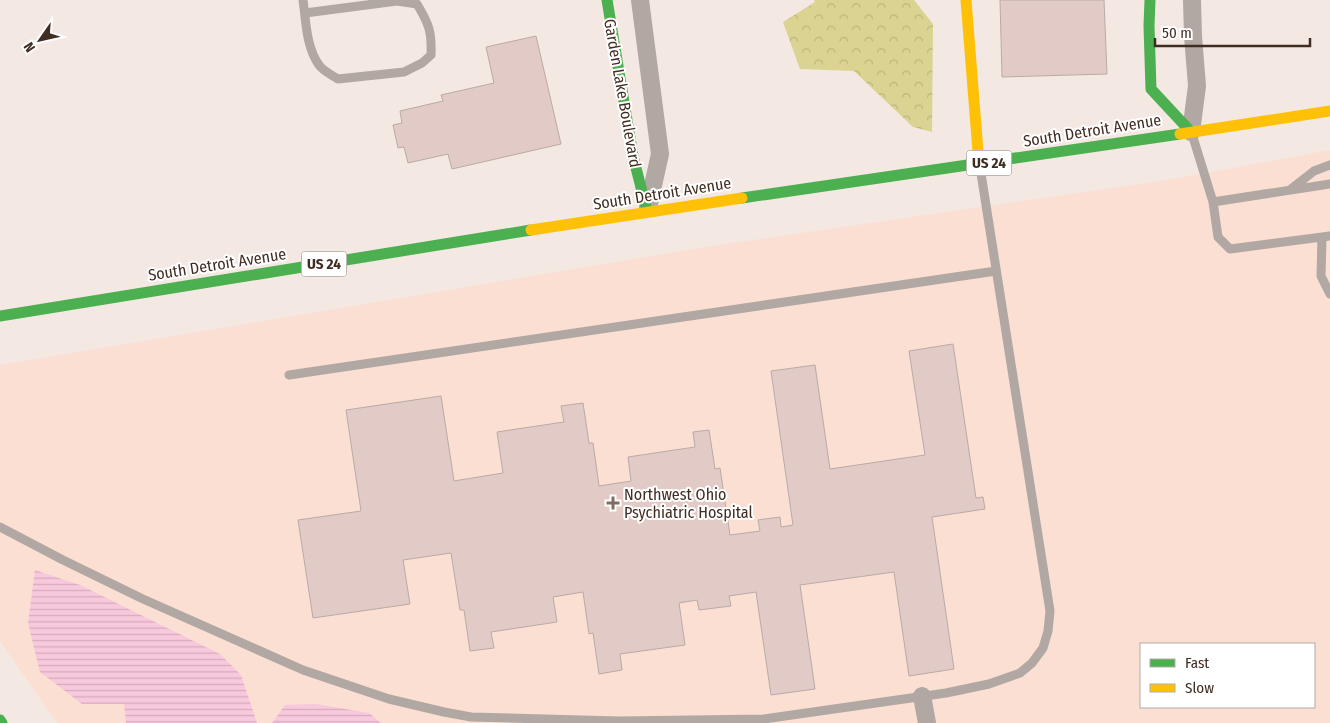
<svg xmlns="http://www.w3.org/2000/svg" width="1330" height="723" viewBox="0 0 1330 723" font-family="'Fira Sans Condensed',sans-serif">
  <defs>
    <pattern id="forest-crowns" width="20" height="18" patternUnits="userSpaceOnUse" patternTransform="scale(1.25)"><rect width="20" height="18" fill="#dbd391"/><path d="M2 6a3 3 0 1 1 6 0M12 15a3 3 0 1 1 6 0" fill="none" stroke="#bdb57d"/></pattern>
    <pattern id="water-rules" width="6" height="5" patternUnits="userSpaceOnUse" patternTransform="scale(1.25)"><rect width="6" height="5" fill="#f8c8dd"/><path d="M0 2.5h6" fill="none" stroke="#d6acbd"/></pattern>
  </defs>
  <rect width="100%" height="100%" fill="#f4e8e2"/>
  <path fill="#fadfd2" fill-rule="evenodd" d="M1330 150V723H57L0 641V365L705 247 1174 179ZM1141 644H1314V707H1141Z"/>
  <path fill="url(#forest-crowns)" d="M814 0H914L933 24 932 132 913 127 854 71 800 69 783 22 815 2Z"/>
  <path fill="url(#water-rules)" d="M35 570 80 585 220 654 241 675 257 723H126L124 704H82L40 672 28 623Z
    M316 704 369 713 381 723H272L285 705Z"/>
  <path fill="#e2cbc6" stroke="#baaaa6" d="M1000 0H1104L1107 74 1002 77Z
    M536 36 561 144 452 169 448 154 408 163 404 147 398 148 393 125 402 123 400 111 443 101 441 95 494 83 486 47Z
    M953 344 976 498 983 497 985 509 932 517 954 669 909 676 894 572 800 585 815 689 771 695 756 592 729 596 731 606 699 610 697 600 679 603 685 645 620 654 622 670 599 674 593 633 589 634 583 592 553 597 557 622 491 632 494 648 470 651 464 610H460L451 553 403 560 410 604 313 618 298 520 361 511 346 410 441 396 454 481 503 473 497 432 564 422 561 406 583 403 589 443H593L599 486 631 481 628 457 695 447 693 432 709 430 715 469 720 468 730 535 760 531 758 520 780 517 781 527 793 525 771 371 815 365 830 469 925 455 909 351Z"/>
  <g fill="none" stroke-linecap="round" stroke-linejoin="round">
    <path stroke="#b1a7a3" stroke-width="9" d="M303 0C306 21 306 47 319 65 323 71 332 75 338 79L404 72 422 63 431 55C432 32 429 24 417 4L397 1 305 13
      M1192 134 1213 202 1218 237 1230 249 1330 236
      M1291 189 1314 171 1330 165
      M1213 202 1330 184
      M1322 237 1321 276 1330 294
      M289 375 996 271
      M0 527 63 560 143 599 303 670 389 699 444 712 471 717 619 721 764 719 946 693 989 684 1020 673 1032 663 1043 648 1048 631 1050 611 980 167"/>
    <path stroke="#b1a7a3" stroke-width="18" d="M640 0 660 154 648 208
      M1191 132 1197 86 1193 36 1192 0
      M922 696 927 723"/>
    <path stroke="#4caf50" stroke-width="11" d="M607 0 633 156 647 211
      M1150 0 1149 26 1151 89 1191 132
      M742 198 1180 134
      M0 316 531 230
      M0 720 2 723"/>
    <path stroke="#ffc107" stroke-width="11" d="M966 0 979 164
      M1180 134 1330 111
      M531 230 742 198"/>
  </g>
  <path fill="#806e65" stroke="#fff" stroke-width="2" d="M610.5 495.5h5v5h5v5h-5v5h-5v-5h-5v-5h5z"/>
  <g text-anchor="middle" stroke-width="4" stroke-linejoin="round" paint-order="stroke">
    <g fill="#fff" stroke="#7a6b64" stroke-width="1">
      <rect x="966.5" y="150.5" width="45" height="25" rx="4"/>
      <rect x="301.5" y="251.5" width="45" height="25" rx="4"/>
    </g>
    <g font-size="15" font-weight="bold" fill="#412c21">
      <text x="989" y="168">US 24</text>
      <text x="324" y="269">US 24</text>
    </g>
    <g font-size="16" fill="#412c21" stroke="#fff">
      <text transform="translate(623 93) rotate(80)" y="6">Garden Lake Boulevard</text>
      <text transform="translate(1092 130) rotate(-9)" y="6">South Detroit Avenue</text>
      <text transform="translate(662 193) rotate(-9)" y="6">South Detroit Avenue</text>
      <text transform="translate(217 264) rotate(-9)" y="6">South Detroit Avenue</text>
    </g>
    <g font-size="16" fill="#412c21" stroke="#fff" text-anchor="start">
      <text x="624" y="500">Northwest Ohio<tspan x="624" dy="18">Psychiatric Hospital</tspan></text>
    </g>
  </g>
  <rect x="1140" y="643" width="175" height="65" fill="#ffffff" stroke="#b3aba6"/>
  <rect x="1150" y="659" width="25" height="8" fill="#4caf50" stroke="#b3aba6"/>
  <text x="1185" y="668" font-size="15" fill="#412c21">Fast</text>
  <rect x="1150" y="684" width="25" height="8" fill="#ffc107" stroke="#b3aba6"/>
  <text x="1185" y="693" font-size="15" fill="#412c21">Slow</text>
  <g transform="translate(40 40) rotate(236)" stroke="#ffffff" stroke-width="4" paint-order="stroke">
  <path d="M0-4L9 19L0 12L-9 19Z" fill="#412c21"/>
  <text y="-8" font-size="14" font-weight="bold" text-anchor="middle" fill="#412c21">N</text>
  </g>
  <path d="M1155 38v8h155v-8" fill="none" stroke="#412c21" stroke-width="2.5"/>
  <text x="1162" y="38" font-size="15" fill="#412c21" stroke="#ffffff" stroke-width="4" paint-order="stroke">50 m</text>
</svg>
